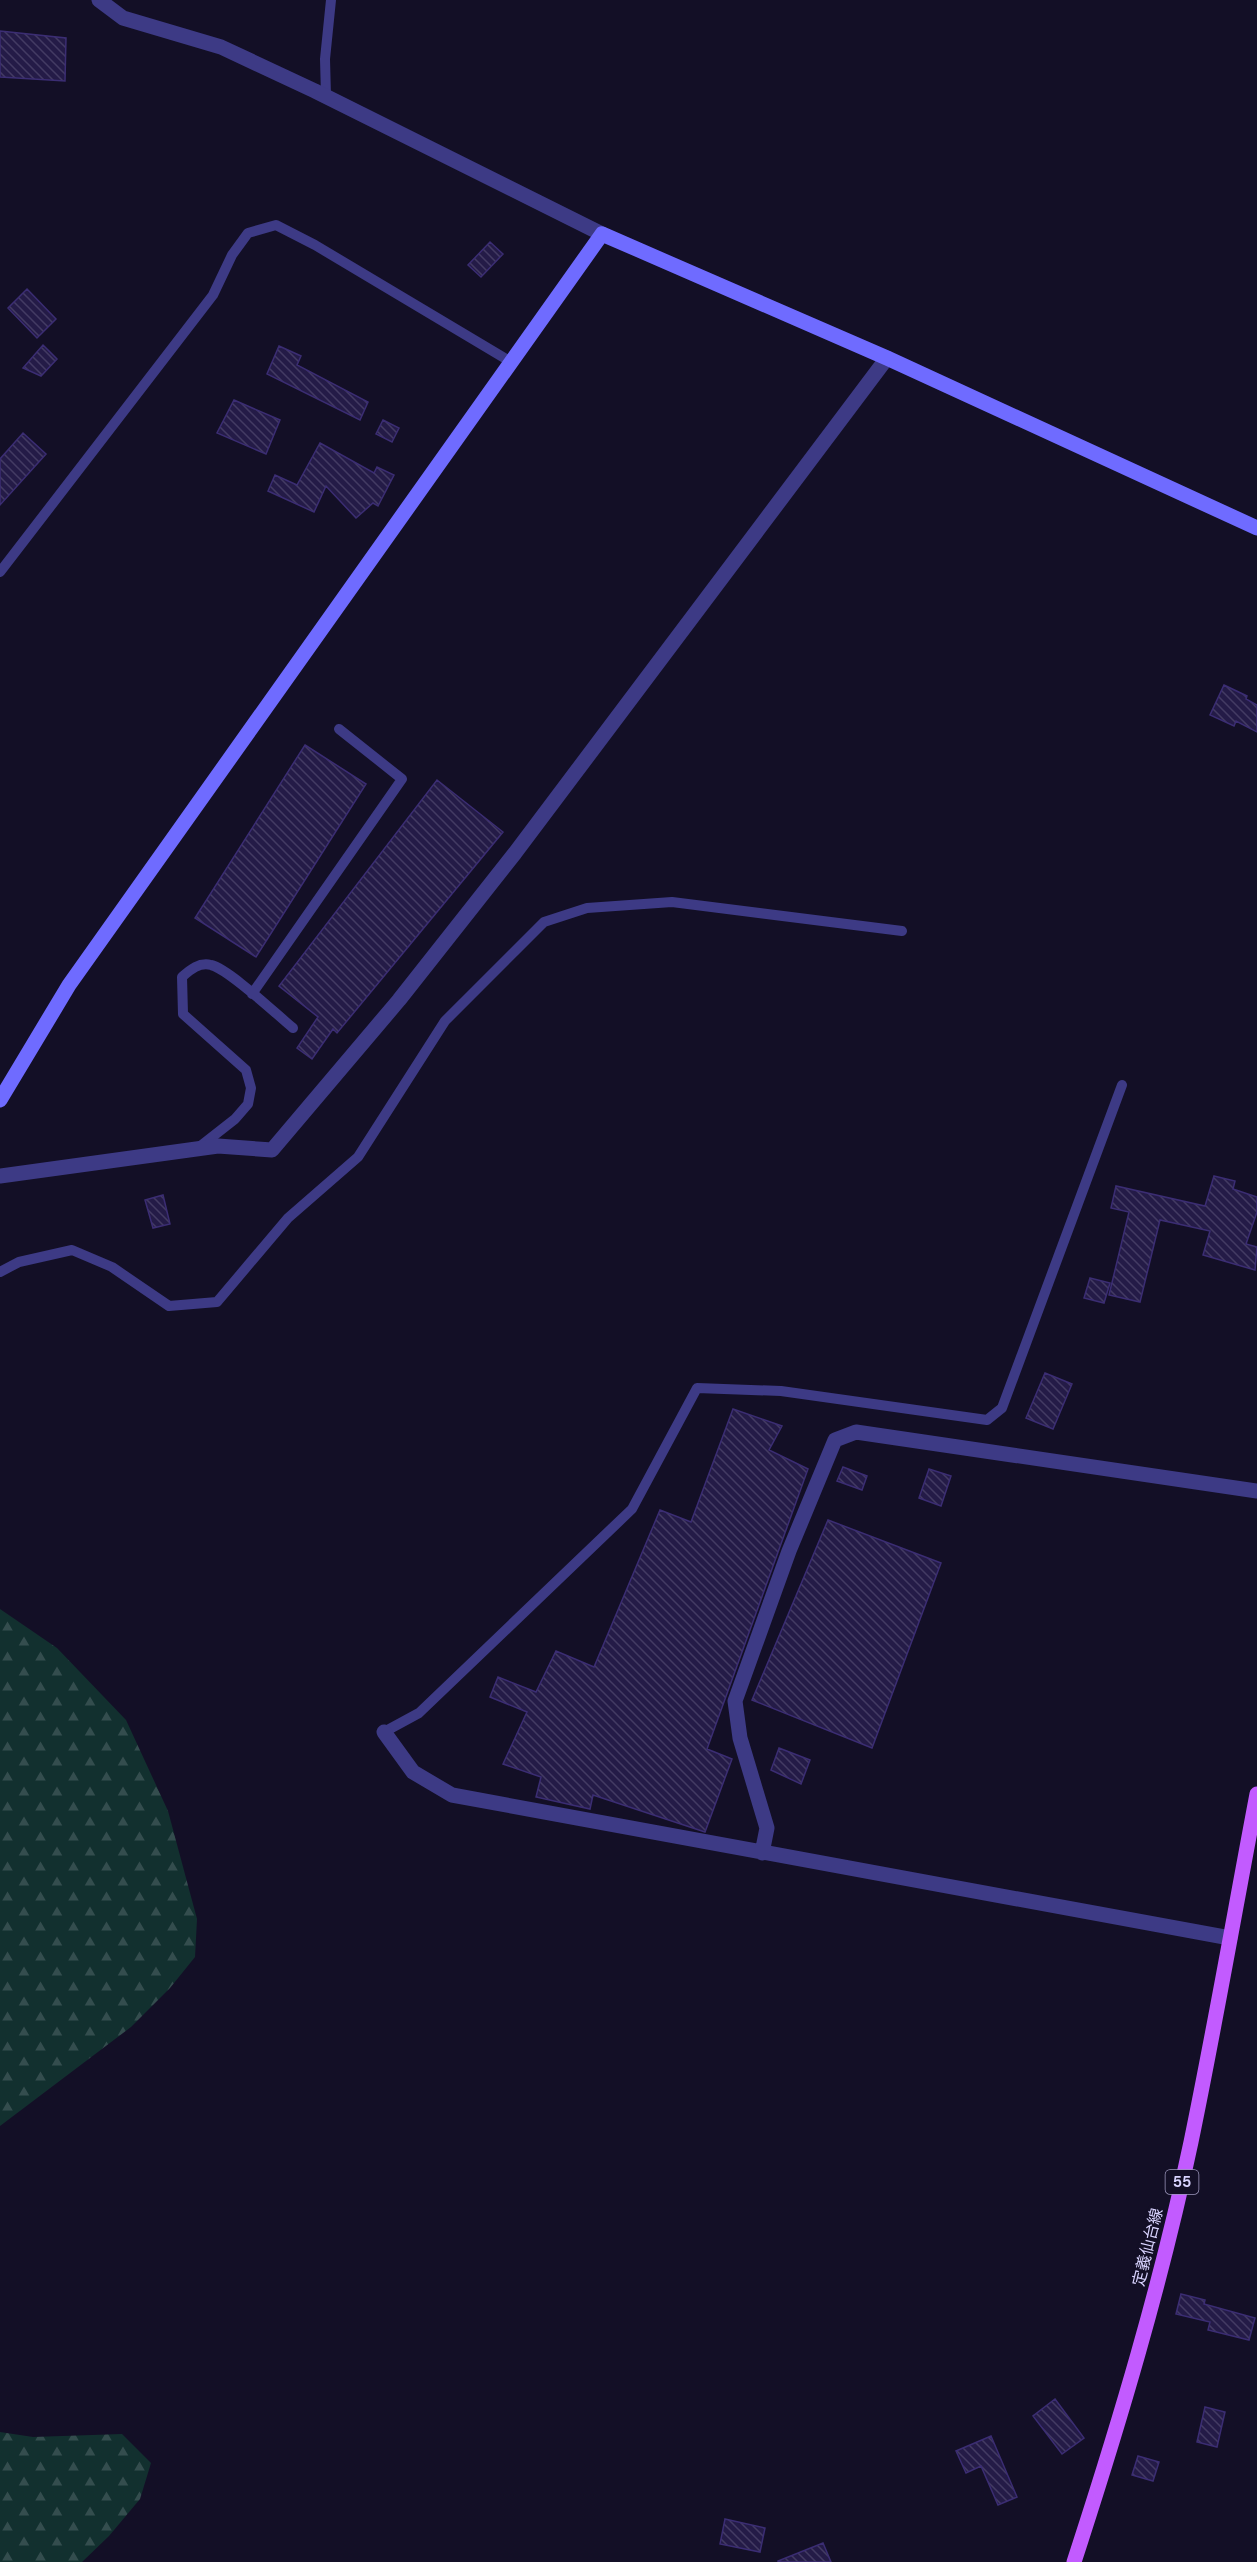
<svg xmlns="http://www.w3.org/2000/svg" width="1257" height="2562" viewBox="0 0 1257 2562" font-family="'DM Sans','Noto Sans JP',sans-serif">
  <defs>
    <pattern id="forest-firs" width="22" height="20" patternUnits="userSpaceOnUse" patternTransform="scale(1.5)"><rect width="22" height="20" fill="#12302f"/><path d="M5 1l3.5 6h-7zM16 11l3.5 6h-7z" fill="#344d4e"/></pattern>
    <pattern id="building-back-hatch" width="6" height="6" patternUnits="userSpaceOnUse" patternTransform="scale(1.5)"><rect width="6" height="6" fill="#241b47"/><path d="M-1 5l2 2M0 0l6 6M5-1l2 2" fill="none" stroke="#433b63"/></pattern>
  </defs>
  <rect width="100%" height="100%" fill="#130f26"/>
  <path fill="url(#forest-firs)" d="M0 1609 57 1648 126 1720 168 1811 197 1919 195 1957 170 1988 131 2027 0 2126Z
    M0 2432 33 2437 122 2434 151 2463 140 2499 109 2536 82 2562H0Z"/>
  <path fill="url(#building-back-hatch)" stroke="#3b2d73" stroke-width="1.5" d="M0 31 66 38 65 81 0 77Z
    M490 242 503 254 481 277 468 265Z
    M27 289 56 319 37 338 8 308Z
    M43 345 57 359 41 376 23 368Z
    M279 346 301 356 297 365 368 402 360 420 267 374Z
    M234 400 280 420 266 454 217 433Z
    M383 420 399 428 392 442 376 434Z
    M23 433 46 454 0 505V459Z
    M320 443 374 473 377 467 394 475 378 506 373 503 356 518 326 486 314 512 268 491 275 475 297 485Z
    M1224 685 1247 696 1246 699 1257 705V732L1236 721 1234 726 1210 715Z
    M305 745 366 784 256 957 195 918Z
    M437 780 503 832 337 1033 333 1029 312 1059 297 1048 318 1017 279 986Z
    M1214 1176 1235 1181 1233 1189 1257 1197V1212L1246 1244 1257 1247 1255 1270 1203 1255 1210 1231 1160 1220 1140 1302 1109 1295 1129 1212 1111 1208 1116 1186 1205 1206Z
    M163 1195 170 1224 153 1228 145 1200Z
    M1090 1278 1110 1283 1104 1303 1084 1298Z
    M1045 1373 1072 1384 1053 1429 1026 1418Z
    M733 1409 782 1426 769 1450 808 1469 707 1749 732 1759 705 1832 593 1795 590 1809 536 1797 541 1777 503 1764 527 1712 490 1697 498 1677 536 1692 556 1651 594 1667 660 1510 691 1522Z
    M843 1467 867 1476 862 1490 837 1481Z
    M929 1469 951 1476 941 1506 919 1498Z
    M828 1520 941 1563 872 1748 752 1700Z
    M779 1748 810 1760 801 1784 771 1770Z
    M1181 2294 1205 2300 1204 2304 1255 2318 1249 2340 1208 2330 1210 2322 1176 2314Z
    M1055 2399 1084 2438 1062 2454 1033 2416Z
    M1205 2407 1225 2412 1217 2447 1197 2442Z
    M991 2436 1017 2497 998 2505 981 2466 966 2473 956 2451Z
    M1138 2456 1159 2462 1153 2481 1132 2475Z
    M725 2519 765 2528 760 2552 720 2544Z
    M823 2543 831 2562H778V2561Z"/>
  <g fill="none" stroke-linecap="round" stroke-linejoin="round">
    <path stroke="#3d3a85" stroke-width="10" d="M326 96 325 59 331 0
      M0 572 213 295 232 255 248 233 276 225 315 245 511 362
      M252 994 402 779 339 729
      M198 1148 235 1119 248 1104 251 1088 246 1070 183 1014 182 977C190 970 199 962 211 965 229 969 277 1015 293 1028
      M0 1272 19 1262 72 1250 112 1267 169 1306 217 1302 288 1218 358 1157 445 1021 544 922 587 908 672 902 902 931
      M384 1732 419 1713 632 1509 697 1388 781 1391 987 1420 1002 1408 1122 1085"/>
    <path stroke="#3d3a85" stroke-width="15" d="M99 0 123 18 221 47 315 91 602 234
      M0 1176 218 1146 272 1150 399 1000 515 853 887 358
      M384 1732 413 1772 452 1795 1230 1938
      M762 1853 767 1828 740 1738 735 1701 789 1551 835 1440 856 1432 1257 1491"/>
    <path stroke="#6f6bff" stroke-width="15" d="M0 1100 69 985 602 234 887 358 1257 528"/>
    <path stroke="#c25bff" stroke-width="15" d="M1074 2562C1119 2424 1161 2284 1191 2142 1215 2026 1235 1910 1257 1794"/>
  </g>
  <g text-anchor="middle" stroke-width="5" stroke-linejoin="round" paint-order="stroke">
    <rect fill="#130f26" stroke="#9e99be" stroke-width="1.5" x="1165.5" y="2170" width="33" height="24" rx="4.5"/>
    <g font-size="15" font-weight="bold" fill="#d9d4ff">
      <text x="1182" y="2187">55</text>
    </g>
    <g font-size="16" fill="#d9d4ff" stroke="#130f26">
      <text transform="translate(1147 2247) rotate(-76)" y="6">定義仙台線</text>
    </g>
  </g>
</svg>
